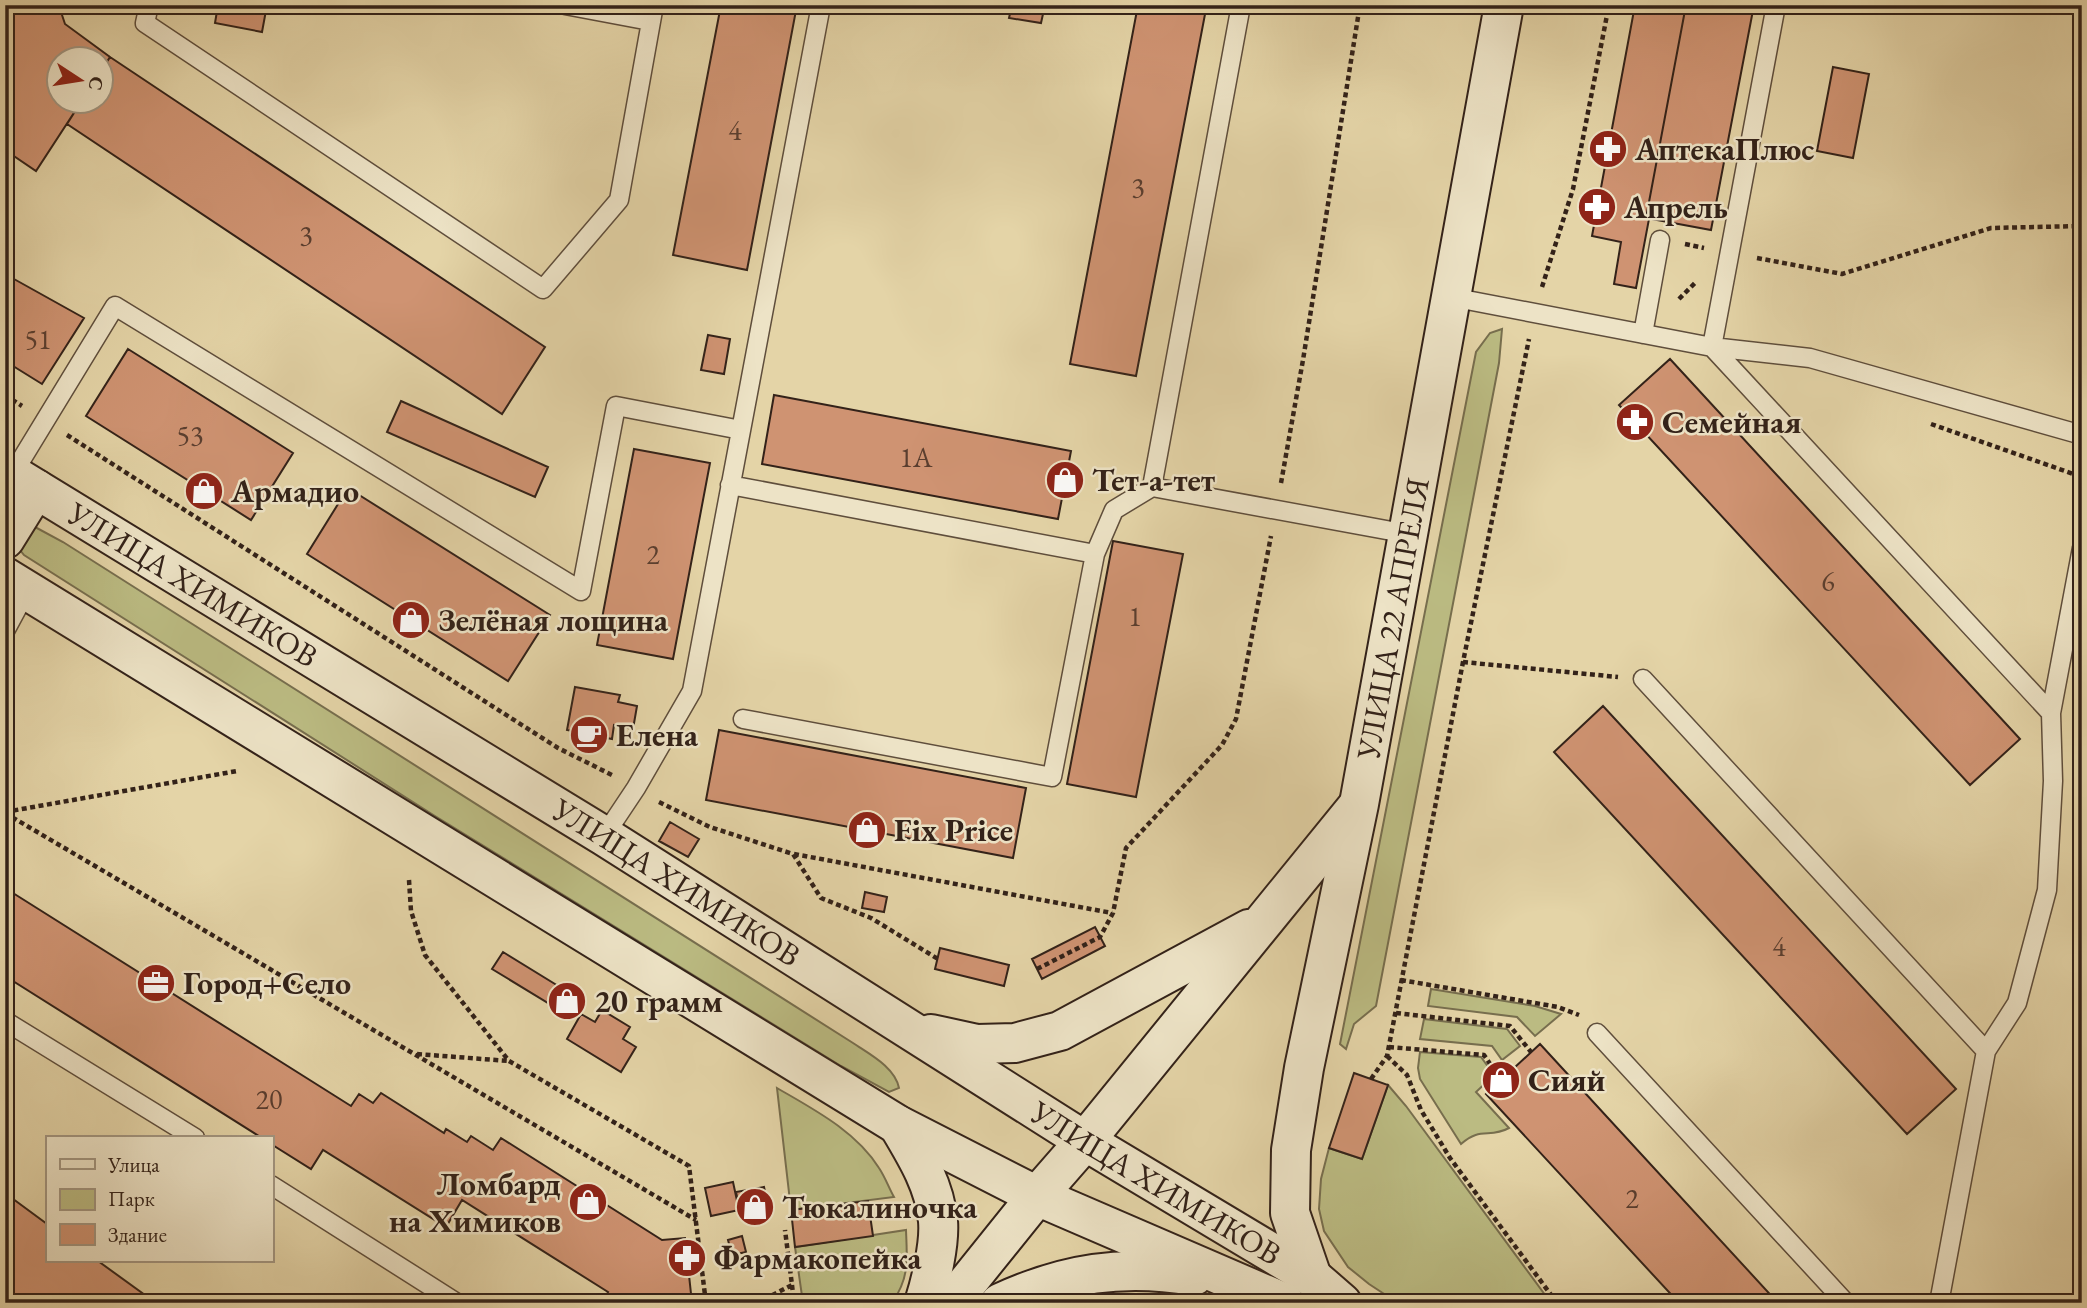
<svg xmlns="http://www.w3.org/2000/svg" width="2087" height="1308" viewBox="0 0 2087 1308" font-family="'EB Garamond',serif">
  <rect width="100%" height="100%" fill="#e4d4a7"/>
  <filter id="stains"><feTurbulence type="fractalNoise" baseFrequency=".00286" numOctaves="4"/><feColorMatrix values="0 0 0 0 .2 0 0 0 0 .09 0 0 0 0 .02 0 0 0 .5 -.17"/></filter>
  <radialGradient id="worn" r=".72"><stop offset=".6" stop-color="#630" stop-opacity="0"/><stop offset="1" stop-color="#630" stop-opacity=".3"/></radialGradient>
  <path fill="#bbbb82" stroke="#776e4e" stroke-width="2" d="M1502 329 1499 363 1376 1006 1354 1024 1346 1049 1340 1044 1476 352 1490 333Z
    M35 527 63 542 853 1043C869 1054 895 1067 899 1088L889 1092 841 1066 435 816 24 555 20 550Z
    M1431 989 1535 1006 1561 1014 1535 1036 1517 1017 1428 1006Z
    M1424 1019 1507 1029 1520 1046 1502 1060 1492 1046 1420 1039Z
    M1420 1052 1481 1057 1494 1075 1476 1092 1509 1128C1489 1139 1481 1126 1461 1144L1420 1079 1418 1068Z
    M1388 1085 1406 1106 1551 1303H1398L1369 1284 1348 1267 1324 1231 1319 1209 1321 1179 1329 1148 1362 1159Z
    M777 1088C813 1109 856 1131 879 1168 885 1177 889 1188 894 1197L791 1210Z
    M906 1230C907 1259 910 1277 892 1303H803L795 1247Z"/>
  <path fill="#cf9372" stroke="#332219" stroke-width="2" d="M5 5 59 6 65 24 110 57 102 70V60H60V102H81L36 171 5 150Z
    M218 5H267L262 32 215 23Z
    M721 5H797L747 270 673 255Z
    M1012 5H1045L1041 23 1009 18Z
    M1138 5H1183L1206 9 1136 376 1070 364Z
    M1635 5H1686L1646 218 1649 219 1636 288 1614 284 1621 242 1592 236Z
    M1686 5H1754L1711 230 1646 218Z
    M110 57 545 347 502 414 67 124 81 102H102V70Z
    M1833 67 1869 74 1853 158 1817 151Z
    M5 274 84 318 42 384 5 361Z
    M708 335 730 339 724 374 701 370Z
    M128 349 293 453 251 520 86 416Z
    M1670 359 2020 739 1970 785 1619 405Z
    M774 395 1071 451 1058 519 762 464Z
    M401 401 548 467 535 497 387 432Z
    M634 449 710 463 673 659 597 645Z
    M348 488 550 615 508 681 307 554Z
    M1113 541 1183 554 1136 797 1067 784Z
    M575 687 620 695 618 702 637 706 633 729 614 725 612 739 567 730Z
    M1603 706 1956 1089 1907 1134 1554 752Z
    M719 730 1026 788 1013 858 706 800Z
    M670 822 699 839 688 857 659 841Z
    M5 888 351 1106 359 1094 373 1103 381 1093 444 1133 446 1129 467 1142 471 1136 493 1150 501 1138 662 1240 685 1238 692 1303H601L608 1292 462 1200 446 1227 323 1150 311 1169 271 1144V1138H262L5 976Z
    M865 892 887 897 884 912 862 908Z
    M1095 927 1105 946 1042 979 1032 959Z
    M940 948 1009 965 1004 986 935 969Z
    M503 952 581 1000 571 1017 492 969Z
    M602 1010 630 1027 623 1039 636 1047 621 1072 567 1039 581 1014 595 1022Z
    M1540 1044 1778 1303H1679L1486 1094Z
    M1354 1073 1388 1085 1362 1159 1329 1148Z
    M733 1182 739 1210 711 1216 705 1188Z
    M764 1187 768 1205 740 1211 736 1192Z
    M5 1193 47 1224V1261H98L156 1303H26L5 1287Z
    M868 1201 873 1236 795 1247 791 1210Z
    M742 1236 746 1252 732 1255 728 1240Z"/>
  <g fill="none" stroke-linecap="round" stroke-linejoin="round">
    <g stroke="#5f4e3c" stroke-width="21">
      <path id="service" d="M149 5 145 23 543 289 619 200 654 5
        M565 5 650 21
        M1451 297 1712 347 1810 358 2082 435
        M1643 334 1660 240
        M1712 347 2051 713
        M1712 347 1776 5
        M12 475 115 306 581 591 616 406 741 430
        M730 485 1095 554 1052 777 743 719
        M1152 487 1241 5
        M1095 554 1114 510 1152 487 1408 534
        M5 631 26 592
        M1643 679 1986 1051
        M604 836 636 788 692 691 821 5
        M5 1021 195 1138
        M1597 1033 1846 1303
        M271 1185 457 1303
        M1939 1303 1986 1051 2017 1003 2047 890 2053 781 2051 713 2082 548"/>
    </g>
    <g stroke="#332219" stroke-width="42">
      <g id="secondary">
        <path id="s1" d="M5 470 604 836 1085 1141 1312 1277 1342 1303"/>
        <path d="M5 539 36 489"/>
        <path d="M5 577 898 1125 1037 1196 1285 1303"/>
        <path d="M931 1034 977 1044 1015 1043 1060 1031 1249 929"/>
        <path d="M898 1125C916 1155 935 1186 938 1221 940 1244 931 1281 924 1303"/>
        <path id="s2" d="M1312 1277 1290 1213 1291 1150 1304 1068 1359 804 1504 5"/>
        <path d="M951 1303 1037 1196 1085 1141 1356 808"/>
        <path d="M1000 1303C1065 1273 1122 1264 1194 1276"/>
      </g>
    </g>
    <path stroke="#332219" stroke-width="4.5" stroke-dasharray="5 3.5" stroke-linecap="butt" d="M1685 244 1704 248
      M1757 258 1842 274 1991 228 2082 226
      M1542 287 1573 189 1609 5
      M1679 299 1695 283
      M5 395 22 406
      M1931 424 2082 477
      M67 435 558 748 612 775
      M1281 483 1303 360 1359 11 1364 5
      M1463 662 1618 677
      M659 802 710 827 793 854 821 898 871 918 938 959
      M5 812 237 771
      M5 813 696 1220
      M794 854 1112 913
      M409 880 411 911 425 955 509 1061 689 1166 706 1303
      M1037 969 1100 937 1113 913 1126 848 1222 745 1236 719 1271 536
      M1401 980 1558 1007 1579 1015
      M1396 1013 1510 1026 1531 1052
      M1389 1047 1484 1055 1501 1080
      M417 1054 509 1061
      M1387 1056 1407 1075 1421 1110 1450 1158 1557 1303
      M1371 1079 1387 1056 1463 662 1529 339
      M792 1285 794 1303
      M757 1303 792 1285 785 1230"/>
    <use href="#service" stroke="#ede3c6" stroke-width="18"/>
    <use href="#secondary" stroke="#ede3c6" stroke-width="38"/>
  </g>
  <defs>
    <g id="pharmacy-disc" transform="scale(2.0125)"><circle r="9.5" fill="#8f2418" stroke="#ede3c6"/><path d="M-2-6h4v4h4v4h-4v4h-4v-4h-4v-4h4Z" fill="#fff"/></g>
    <g id="shop-disc" transform="scale(2.0125)"><circle r="9.5" fill="#8f2418" stroke="#ede3c6"/><path d="M-5-2.5h2.3a2.7 3.5 0 0 1 5.4 0H5L5.5 6h-11ZM-1.5-2.5h3a1.5 2.3 0 0 0-3 0Z" fill="#fff"/></g>
    <g id="cafe-disc" transform="scale(2.0125)"><circle r="9.5" fill="#8f2418" stroke="#ede3c6"/><path d="M-5.5-4.5H6V0H3Q3 3.5 0 3.5H-2.5Q-5.5 3.5-5.5 0ZM3-3.2v2h1.7v-2ZM-6 4.5H4V6H-6Z" fill="#fff"/></g>
    <g id="office-disc" transform="scale(2.0125)"><circle r="9.5" fill="#8f2418" stroke="#ede3c6"/><path d="M-6-3h4V-5.5h4V-3h4V5H-6ZM-1-4.5V-3h2v-1.5ZM-6 0V1H6V0Z" fill="#fff"/></g>
  </defs>
  <g fill-rule="evenodd">
    <use href="#pharmacy-disc" x="1608" y="149"/>
    <use href="#pharmacy-disc" x="1597" y="207"/>
    <use href="#pharmacy-disc" x="1635" y="422"/>
    <use href="#shop-disc" x="1065" y="480"/>
    <use href="#shop-disc" x="204" y="491"/>
    <use href="#shop-disc" x="411" y="620"/>
    <use href="#cafe-disc" x="589" y="735"/>
    <use href="#shop-disc" x="867" y="830"/>
    <use href="#office-disc" x="156" y="983"/>
    <use href="#shop-disc" x="567" y="1001"/>
    <use href="#shop-disc" x="1501" y="1080"/>
    <use href="#shop-disc" x="588" y="1202"/>
    <use href="#shop-disc" x="755" y="1207"/>
    <use href="#pharmacy-disc" x="687" y="1258"/>
  </g>
  <g text-anchor="middle" stroke-width="5" stroke-linejoin="round" paint-order="stroke">
    <g font-size="28" fill="#5a3e2f">
      <text x="735" y="140">4</text>
      <text x="1138" y="197">3</text>
      <text x="306" y="245">3</text>
      <text x="38" y="349">51</text>
      <text x="190" y="445">53</text>
      <text x="916" y="467">1А</text>
      <text x="653" y="564">2</text>
      <text x="1828" y="591">6</text>
      <text x="1135" y="626">1</text>
      <text x="1779" y="956">4</text>
      <text x="269" y="1109">20</text>
      <text x="1632" y="1208">2</text>
    </g>
    <g font-size="32" font-weight="bold" fill="#332219" stroke="#ede3c6" text-anchor="start">
      <text x="1635" y="160">АптекаПлюс</text>
      <text x="1624" y="218">Апрель</text>
      <text x="1662" y="433">Семейная</text>
      <text x="1092" y="491">Тет-а-тет</text>
      <text x="231" y="502">Армадио</text>
      <text x="438" y="631">Зелёная лощина</text>
      <text x="616" y="746">Елена</text>
      <text x="894" y="841">Fix Price</text>
      <text x="183" y="994">Город+Село</text>
      <text x="594" y="1012">20 грамм</text>
      <text x="1528" y="1091">Сияй</text>
      <text x="561" y="1195" text-anchor="end">Ломбард<tspan x="561" dy="37">на Химиков</tspan></text>
      <text x="782" y="1218">Тюкалиночка</text>
      <text x="714" y="1269">Фармакопейка</text>
    </g>
    <g font-size="32" fill="#332219" stroke="#ede3c6">
      <text dy="11" stroke="none"><textPath href="#s1" startOffset="220">УЛИЦА ХИМИКОВ</textPath></text>
      <text dy="11" stroke="none"><textPath href="#s2" startOffset="672">УЛИЦА 22 АПРЕЛЯ</textPath></text>
      <text dy="11" stroke="none"><textPath href="#s1" startOffset="788">УЛИЦА ХИМИКОВ</textPath></text>
      <text dy="11" stroke="none"><textPath href="#s1" startOffset="1354">УЛИЦА ХИМИКОВ</textPath></text>
    </g>
  </g>
  <rect width="2087" height="1308" fill="none" stroke="#e4d4a7" stroke-width="28"/>
  <rect x="7" y="7" width="2073" height="1294" fill="none" stroke="#332219" stroke-width="3.5"/>
  <rect x="14" y="14" width="2059" height="1280" fill="none" stroke="#332219" stroke-width="2"/>
  <rect x="46" y="1136" width="228" height="126" fill="#ede3c6" stroke="#a39681" stroke-width="2"/>
  <rect x="60" y="1159" width="35" height="10" fill="#ede3c6" stroke="#a39681" stroke-width="2"/>
  <text x="108" y="1172" font-size="21" fill="#332219">Улица</text>
  <rect x="60" y="1189" width="35" height="21" fill="#bbbb82" stroke="#a39681" stroke-width="2"/>
  <text x="108" y="1206" font-size="21" fill="#332219">Парк</text>
  <rect x="60" y="1224" width="35" height="21" fill="#cf9372" stroke="#a39681" stroke-width="2"/>
  <text x="108" y="1242" font-size="21" fill="#332219">Здание</text>
  <g transform="translate(80 80) rotate(102)"><circle r="33" fill="#ede3c6" stroke="#a39681" stroke-width="2"/>
  <path d="M0-5L12 26L0 18L-12 26Z" fill="#8f2418"/>
  <text y="-10" font-size="19" font-weight="bold" text-anchor="middle" fill="#332219">С</text>
  </g>
  <rect width="100%" height="100%" filter="url(#stains)"/>
  <rect width="100%" height="100%" fill="url(#worn)"/>
</svg>
